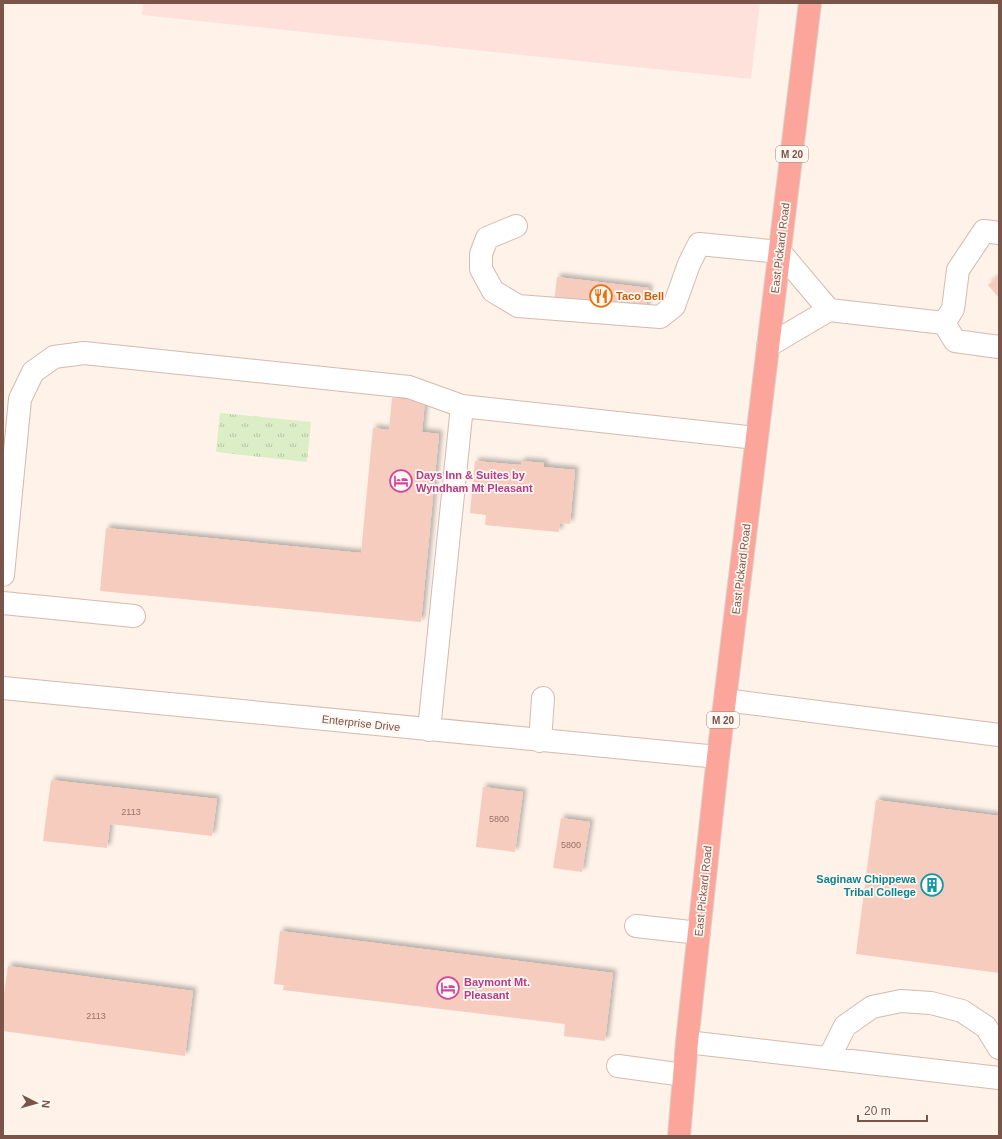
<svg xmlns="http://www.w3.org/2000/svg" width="1002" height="1139" viewBox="0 0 1002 1139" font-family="Helvetica,sans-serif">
  <defs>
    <pattern id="grass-tufts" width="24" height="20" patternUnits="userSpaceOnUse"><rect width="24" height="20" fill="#dceec5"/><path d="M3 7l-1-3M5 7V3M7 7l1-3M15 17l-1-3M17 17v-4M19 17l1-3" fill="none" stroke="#b7c3a2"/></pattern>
    <filter id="shadow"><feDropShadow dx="3.5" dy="-3.5" stdDeviation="2" flood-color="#0004"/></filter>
  </defs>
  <rect width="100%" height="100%" fill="#fef2e9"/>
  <path fill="#ffe1dc" d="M143 3H760L751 79 142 15Z"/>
  <path fill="url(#grass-tufts)" d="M220 413 311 422 307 462 216 452Z"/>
  <path fill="#f6ccbe" filter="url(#shadow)" d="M999 276V298L988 285Z
    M557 277 649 288 645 315 554 305Z
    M392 398 425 401 422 432 439 434 421 622 100 591 106 528 361 553 373 428 389 430Z
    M475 461 521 465V461L544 463V467L575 470 570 524 560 523 559 532 485 525 486 515 470 513Z
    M51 780 217 799 212 836 110 824 107 848 43 841Z
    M483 787 523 792 515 852 476 847Z
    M876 800 999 816V973L856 954Z
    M561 818 590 822 582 872 553 868Z
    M280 931 613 973 605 1041 564 1036 565 1024 283 990 284 985 274 984Z
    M8 966 193 991 185 1056 3 1031V1001Z"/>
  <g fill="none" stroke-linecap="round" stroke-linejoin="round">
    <g stroke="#d4baaf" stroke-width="24">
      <path id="minor" d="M516 226 487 238 481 254V269L493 291 518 306 660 317 674 306 689 264 699 244 780 252 829 310 768 346
        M829 310 944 323 955 341 999 347
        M944 323 953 309 958 270 984 231 999 233
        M3 575 20 399 33 372 54 357 84 353 409 387 462 406 756 438
        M3 603 134 616
        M3 688 718 757
        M725 700 999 735
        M429 730 462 406
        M540 741 543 698
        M636 926 699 933
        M687 1042 999 1078
        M829 1058 845 1026 872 1007 901 1001 931 1003 962 1011 986 1027 999 1048
        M618 1066 684 1075"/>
    </g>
    <g stroke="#dacfcc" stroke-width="24">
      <path id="highway" d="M679 1136 687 1042 718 757 810 3"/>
    </g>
    <use href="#minor" stroke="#fff" stroke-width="22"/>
    <use href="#highway" stroke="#fca69b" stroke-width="22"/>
  </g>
  <defs>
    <g id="restaurant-ring" transform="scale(1.15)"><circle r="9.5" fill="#fff7f1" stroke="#e8710a" stroke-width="1.5"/><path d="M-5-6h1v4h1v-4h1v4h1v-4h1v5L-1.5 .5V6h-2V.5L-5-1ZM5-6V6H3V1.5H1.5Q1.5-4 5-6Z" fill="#e8710a"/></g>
    <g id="hotel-ring" transform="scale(1.15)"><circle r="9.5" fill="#fff7f1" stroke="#d1479c" stroke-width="1.5"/><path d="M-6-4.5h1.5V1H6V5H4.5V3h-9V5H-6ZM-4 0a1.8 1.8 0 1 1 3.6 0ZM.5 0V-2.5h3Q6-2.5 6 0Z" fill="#d1479c"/></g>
    <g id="building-ring" transform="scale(1.15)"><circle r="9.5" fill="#fff7f1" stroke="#0f9aa8" stroke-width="1.5"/><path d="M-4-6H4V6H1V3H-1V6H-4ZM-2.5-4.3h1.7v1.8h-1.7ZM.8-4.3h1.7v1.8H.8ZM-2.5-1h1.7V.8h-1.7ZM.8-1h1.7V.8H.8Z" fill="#0f9aa8"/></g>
  </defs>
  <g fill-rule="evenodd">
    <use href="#restaurant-ring" x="601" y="296"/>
    <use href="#hotel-ring" x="401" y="481"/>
    <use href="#building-ring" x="932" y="885"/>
    <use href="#hotel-ring" x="448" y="988"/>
  </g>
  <g text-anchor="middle" stroke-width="3.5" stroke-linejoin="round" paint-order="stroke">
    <g font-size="9" fill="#9a7266">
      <text x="131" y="815">2113</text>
      <text x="499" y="822">5800</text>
      <text x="571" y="848">5800</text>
      <text x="96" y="1019">2113</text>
    </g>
    <g fill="#fff7f1" stroke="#a3857b" stroke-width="1">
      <rect x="776" y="146" width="32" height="16" rx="3"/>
      <rect x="707" y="712" width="32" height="16" rx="3"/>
    </g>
    <g font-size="10" font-weight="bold" fill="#7b5449">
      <text x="792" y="158">M 20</text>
      <text x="723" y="724">M 20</text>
    </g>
    <g font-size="11" fill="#7b5449" stroke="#fff7f1">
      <text transform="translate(780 248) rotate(-83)" y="4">East Pickard Road</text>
      <text transform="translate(741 569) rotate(-83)" y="4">East Pickard Road</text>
      <text transform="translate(361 723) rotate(6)" y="4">Enterprise Drive</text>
      <text transform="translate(703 891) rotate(-84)" y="4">East Pickard Road</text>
    </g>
    <g font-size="11" font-weight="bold" fill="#c56008" stroke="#fff7f1" text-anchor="start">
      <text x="616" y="300">Taco Bell</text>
    </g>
    <g font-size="11" font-weight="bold" fill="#b23c85" stroke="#fff7f1" text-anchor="start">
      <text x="416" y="479">Days Inn &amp; Suites by<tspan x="416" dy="13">Wyndham Mt Pleasant</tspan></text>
      <text x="464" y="986">Baymont Mt.<tspan x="464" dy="13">Pleasant</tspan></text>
    </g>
    <g font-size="11" font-weight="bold" fill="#0d838f" stroke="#fff7f1" text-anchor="end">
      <text x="916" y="883">Saginaw Chippewa<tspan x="916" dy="13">Tribal College</tspan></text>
    </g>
  </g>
  <rect width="1002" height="1139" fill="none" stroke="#7b5449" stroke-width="8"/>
  <g transform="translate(36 1103) rotate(96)" stroke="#fff7f1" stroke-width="3" paint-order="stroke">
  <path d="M0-3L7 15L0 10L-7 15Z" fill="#7b5449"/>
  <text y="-6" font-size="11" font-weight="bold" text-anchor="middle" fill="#7b5449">N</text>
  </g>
  <path d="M858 1115v6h69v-6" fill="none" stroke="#7b5449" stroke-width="2"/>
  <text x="864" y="1115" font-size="12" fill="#7b5449" stroke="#fff7f1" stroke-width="3" paint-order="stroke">20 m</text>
</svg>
